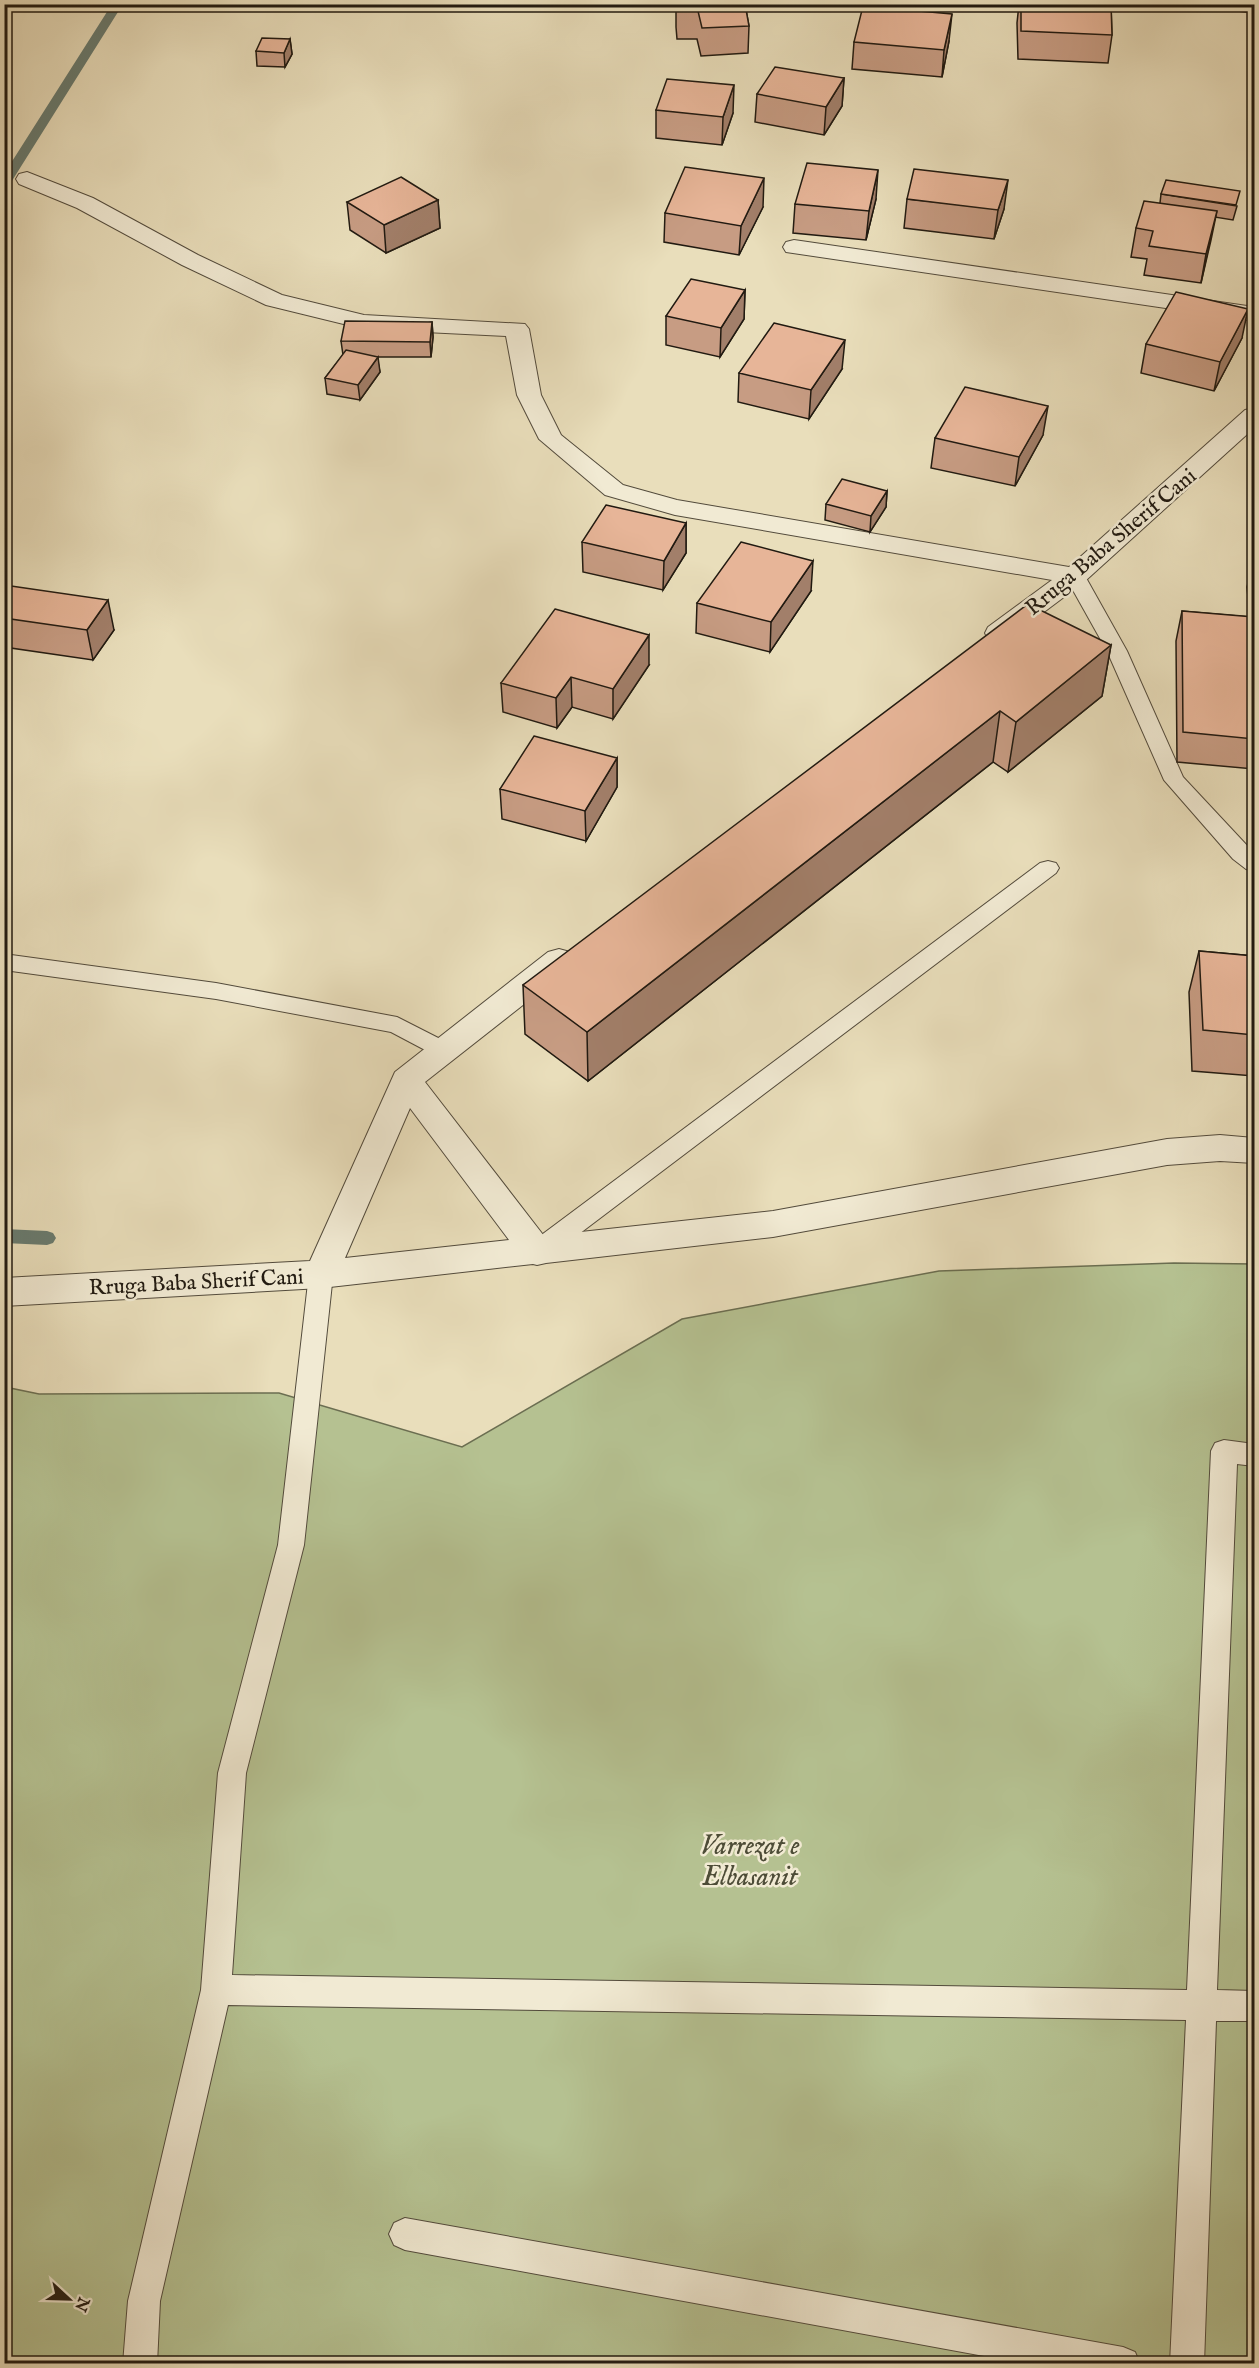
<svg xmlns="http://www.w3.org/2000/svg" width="1259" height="2368" viewBox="0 0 1259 2368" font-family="'IM FELL English',serif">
  <rect width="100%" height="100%" fill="#e9debb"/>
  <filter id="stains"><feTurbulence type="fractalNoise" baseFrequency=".00333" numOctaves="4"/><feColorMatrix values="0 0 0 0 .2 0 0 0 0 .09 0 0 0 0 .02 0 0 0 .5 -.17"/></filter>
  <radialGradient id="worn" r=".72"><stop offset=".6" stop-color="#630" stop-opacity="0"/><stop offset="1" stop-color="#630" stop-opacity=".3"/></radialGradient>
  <path fill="#b5c191" stroke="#6b6e51" stroke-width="1.5" d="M1174 1263 1254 1264V2363L5 2364V1387L39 1394 279 1393 462 1447 682 1319 939 1271Z"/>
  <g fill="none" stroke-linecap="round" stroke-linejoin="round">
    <path fill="#687b70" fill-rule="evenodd" d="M112 4H123L10 184 4 187V174Z
      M4 1229 47 1231 53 1233 56 1238 53 1243 47 1245 4 1243Z"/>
    <g stroke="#534b3c" stroke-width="2">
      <path id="lane" d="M1075 570 1082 572 1085 576 1127 651 1183 777 1254 853V871L1246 869 1233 859 1164 780 1107 651 1065 576 1068 572Z
        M1048 861 1056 863 1059 868 1056 873 546 1259 537 1262 528 1259 525 1252 528 1245 1040 863Z
        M4 954 216 983 397 1017 452 1045 455 1051 452 1057 444 1060 391 1032 216 999 4 970Z
        M321 1264 330 1267 333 1274 304 1545 246 1773 232 1975 1187 1990 1211 1451 1215 1443 1224 1440 1254 1444V1466L1237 1464 1217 1990 1254 1991V2021H1216L1204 2364H1170L1186 2020 228 2005 160 2301 157 2364H123L128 2301 201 1990 218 1773 278 1545 309 1274 312 1267Z
        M405 2218 1123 2347 1135 2352 1140 2364H1028L405 2250 394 2245 389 2234 394 2223Z"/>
    </g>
    <g stroke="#534b3c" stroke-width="2">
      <path id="street" d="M1215 4H1254V13L1218 8Z
        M27 172 93 198 198 255 282 295 364 315 525 324 529 329 541 395 561 435 623 485 677 500 1069 567 1245 410 1254 408V428L1084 582 1008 639 998 642 988 639 985 633 988 627 1052 580 675 515 605 495 539 439 517 395 506 336 364 329 266 305 182 265 77 208 19 184 16 179 19 174Z
        M794 240 1254 307V321L786 252 783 247 786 242Z
        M559 949 570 952 574 960 570 968 425 1082 544 1236 773 1211 1167 1139 1220 1135 1254 1138V1163L1220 1161 1167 1165 773 1237 546 1263 537 1265 533 1264 321 1288 4 1306V1278L310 1261 395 1072 548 952ZM410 1108 509 1240 345 1258Z"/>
    </g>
    <use href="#lane" fill="#f1ead3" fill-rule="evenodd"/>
    <use href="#street" fill="#f1ead3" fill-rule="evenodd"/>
  </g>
  <path fill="#c79c83" stroke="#211a11" stroke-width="1.5" d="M676 4H745L749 26 748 53 701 56 697 39H677L676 27Z
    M1019 4H1111L1112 35 1108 63 1018 59 1017 23Z
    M290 39 292 54 285 67 257 66 256 51Z
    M949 41 942 77 852 69 854 42Z
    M844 78 842 106 824 135 755 122 757 94Z
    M656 110 733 113 722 145 656 138Z
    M1254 144V186H1249Z
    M1161 194 1237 206 1233 220 1215 217 1201 283 1144 275 1147 259 1131 257 1136 228 1160 203Z
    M876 199 866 240 793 233 795 204Z
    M907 199 1004 209 994 239 904 228Z
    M438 200 440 228 386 253 350 230 347 202Z
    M763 207 739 255 664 242 665 213Z
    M1254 221V241H1250Z
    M745 290 744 319 720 357 666 345V316Z
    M432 322 433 337 431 357H377L380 372 360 400 327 394 325 378 343 355 341 341Z
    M1242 338 1214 391 1141 373 1146 344Z
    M842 369 809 419 738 402 739 373Z
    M1043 435 1015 486 931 468 935 438Z
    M887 491 886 507 870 532 825 520 826 504Z
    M686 523V553L663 590 583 572 582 542Z
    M1254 557V769L1177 762 1176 641 1182 611 1250 617 1247 587Z
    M811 591 770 652 696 633 697 603Z
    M4 595 114 630 93 660 4 647Z
    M1111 645 1102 696 1008 772 993 762 588 1081 525 1034 523 985Z
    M649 665 613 719 572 707 557 728 503 712 501 683Z
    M617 758V787L586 841 502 819 500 789Z
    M1199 951 1254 956V1076L1192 1071 1189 992Z"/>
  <path fill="#a27f6a" stroke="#211a11" stroke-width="1.5" d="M952 14 949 41 942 77 944 50Z
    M290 39 292 54 285 67 284 53Z
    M844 78 842 106 824 135 826 107Z
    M734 85 733 113 722 145 723 117Z
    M878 170 876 199 866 240 869 211Z
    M764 178 763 207 739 255 741 226Z
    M1008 180 1004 209 994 239 998 210Z
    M438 200 440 228 386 253 384 225Z
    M1217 211 1211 240 1201 283 1206 254Z
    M745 290 744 319 720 357 721 328Z
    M1248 309 1242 338 1214 391 1220 362Z
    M432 322 433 337 431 357 430 342Z
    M845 340 842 369 809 419 811 390Z
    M378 357 380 372 360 400 358 385Z
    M1048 406 1043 435 1015 486 1019 457Z
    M887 491 886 507 870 532 871 516Z
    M686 523V553L663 590 664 561Z
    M813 561 811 591 770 652 771 622Z
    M108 600 114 630 93 660 87 630Z
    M649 635V665L613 719V689Z
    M1111 645 1102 696 1008 772 1016 722Z
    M571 677 572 707 557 728 556 698Z
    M1000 711 993 762 588 1081 587 1032Z
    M617 758V787L586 841 585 811Z"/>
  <path fill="#e7b598" stroke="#211a11" stroke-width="1.5" d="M677 4H745L749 26 702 28 698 11H678Z
    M1021 4H1111L1112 35 1021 31Z
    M863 6 952 14 944 50 854 42Z
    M262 38 290 39 284 53 256 51Z
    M775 67 844 78 826 107 757 94Z
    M667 79 734 85 723 117 656 110Z
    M807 163 878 170 869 211 795 204Z
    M685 167 764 178 741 226 665 213Z
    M914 169 1008 180 998 210 907 199Z
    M401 177 438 200 384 225 347 202Z
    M1166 180 1240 191 1236 205 1161 194Z
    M1144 201 1217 211 1206 254 1149 246 1153 231 1136 228Z
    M691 279 745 290 721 328 666 316Z
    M1176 292 1248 309 1220 362 1146 344Z
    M345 321 432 322 430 342 341 341Z
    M774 323 845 340 811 390 739 373Z
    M346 350 378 357 358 385 325 378Z
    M965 387 1048 406 1019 457 935 438Z
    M842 479 887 491 871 516 826 504Z
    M606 505 686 523 664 561 582 542Z
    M741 542 813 561 771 622 697 603Z
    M11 586 108 600 87 630 4 618V595Z
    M1028 604 1111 645 1016 722 1000 711 587 1032 523 985Z
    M555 609 649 635 613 689 571 677 556 698 501 683Z
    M1182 611 1254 617V739L1183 732Z
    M534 736 617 758 585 811 500 789Z
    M1199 951 1254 956V1035L1203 1030Z"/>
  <g text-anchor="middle" stroke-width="5" stroke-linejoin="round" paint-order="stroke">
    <g font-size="22" fill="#211a11" stroke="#f1ead3">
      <text transform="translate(1110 541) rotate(-40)" y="8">Rruga Baba Sherif Cani</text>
      <text transform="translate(196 1281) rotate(-3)" y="8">Rruga Baba Sherif Cani</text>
    </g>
    <g font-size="27" font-style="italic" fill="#4d4c37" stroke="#f1ead3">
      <text x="750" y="1854">Varrezat e<tspan x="750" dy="31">Elbasanit</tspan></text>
    </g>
  </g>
  <rect width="1259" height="2368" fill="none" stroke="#e9debb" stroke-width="24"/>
  <rect x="6" y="6" width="1247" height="2356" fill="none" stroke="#211a11" stroke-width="3"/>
  <rect x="12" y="12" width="1235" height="2344" fill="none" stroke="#211a11" stroke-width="1.5"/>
  <g transform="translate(69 2299) rotate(112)" stroke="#f1ead3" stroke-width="4.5" paint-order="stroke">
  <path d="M0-4.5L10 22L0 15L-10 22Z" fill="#211a11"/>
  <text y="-9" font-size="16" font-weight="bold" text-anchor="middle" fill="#211a11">N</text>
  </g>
  <rect width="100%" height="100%" filter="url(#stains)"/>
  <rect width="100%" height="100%" fill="url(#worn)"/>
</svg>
